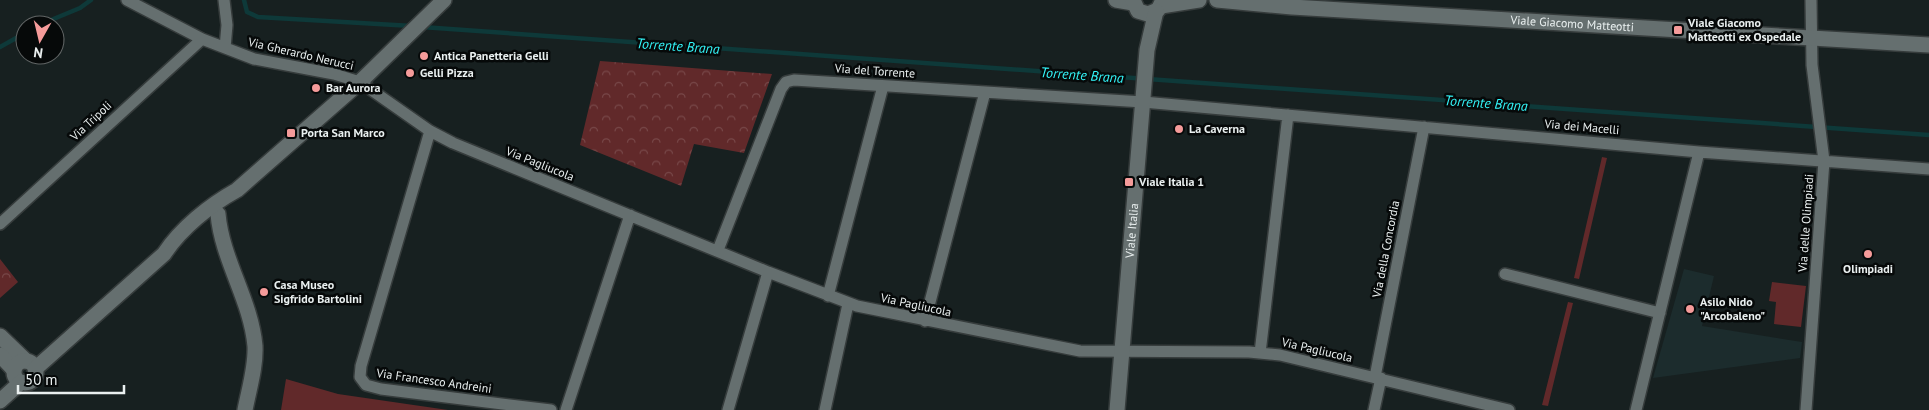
<svg xmlns="http://www.w3.org/2000/svg" width="1929" height="410" viewBox="0 0 1929 410" font-family="'PT Sans',sans-serif">
  <defs>
    <pattern id="forest-crowns" width="20" height="18" patternUnits="userSpaceOnUse" patternTransform="scale(1.25)"><rect width="20" height="18" fill="#61292a"/><path d="M2 6a3 3 0 1 1 6 0M12 15a3 3 0 1 1 6 0" fill="none" stroke="#784849"/></pattern>
  </defs>
  <rect width="100%" height="100%" fill="#172020"/>
  <path fill="#1c2c2d" d="M1684 269 1714 276 1702 326 1802 342 1800 358 1653 378Z"/>
  <path fill="#61292a" d="M1602 157 1607 158 1579 279 1574 278Z
    M1772 282 1806 286 1801 327 1774 324 1776 302 1769 301Z
    M1568 302 1573 303 1548 406 1542 405Z
    M286 379 338 394 448 410H281Z"/>
  <path fill="url(#forest-crowns)" d="M600 61 772 74 744 153 694 144 681 186 580 145Z
    M0 259 18 282 0 298Z"/>
  <g fill="none" stroke-linecap="round" stroke-linejoin="round">
    <path stroke="#0e3939" stroke-width="4.5" d="M244 0 247 12 258 17 412 26
      M39 25 80 8 91 0
      M422 27 1929 135
      M0 47 25 33"/>
    <g stroke="#363c3c" stroke-width="14">
      <path id="street" d="M127 0 202 39 254 59 334 74 360 82 430 131 453 143 768 272 857 306 1080 351 1249 352 1280 355 1509 410
        M224 0 227 25 225 48
        M430 131 361 366 360 377 366 385 381 389 551 410
        M0 224 202 39
        M718 250 781 89 786 82 794 80 1143 102 1699 152 1929 169
        M1505 274 1660 313
        M828 296 883 86
        M925 321 985 92
        M1260 353 1288 115
        M1375 377 1424 127
        M566 410 630 215
        M728 410 768 272
        M825 410 848 304
        M1374 410 1381 378
        M1636 410 1699 152
        M1806 410 1824 161 1812 65 1811 0"/>
    </g>
    <g stroke="#363c3c" stroke-width="18">
      <g id="secondary">
        <path d="M1116 0 1133 3"/>
        <path d="M1133 0 1138 11 1148 14 1158 10 1163 0"/>
        <path id="s1" d="M1217 0 1292 7 1929 45"/>
        <path d="M1161 6 1199 0"/>
        <path d="M218 214C222 260 251 300 255 346 256 367 249 389 245 410"/>
        <path d="M0 336 26 361"/>
        <path d="M0 355 14 370"/>
        <circle cx="25" cy="372" r="11"/>
        <path d="M35 369 164 254C181 228 210 205 237 190L360 82 444 0"/>
        <path d="M0 401 21 382"/>
        <path id="s2" d="M1117 410 1147 50 1156 11"/>
      </g>
    </g>
    <use href="#street" stroke="#656f6f" stroke-width="11"/>
    <use href="#secondary" stroke="#656f6f" stroke-width="15"/>
  </g>
  <g fill="#f59b9a" stroke="#060909" stroke-width="2">
    <rect x="1673" y="25" width="10" height="10" rx="2.5"/>
    <circle cx="424" cy="56" r="5"/>
    <circle cx="410" cy="73" r="5"/>
    <circle cx="316" cy="88" r="5"/>
    <circle cx="1179" cy="129" r="5"/>
    <rect x="286" y="128" width="10" height="10" rx="2.5"/>
    <rect x="1124" y="177" width="10" height="10" rx="2.5"/>
    <circle cx="1868" cy="254" r="5"/>
    <circle cx="264" cy="292" r="5"/>
    <circle cx="1690" cy="309" r="5"/>
  </g>
  <g text-anchor="middle" stroke-width="5" stroke-linejoin="round" paint-order="stroke">
    <g font-size="12" font-weight="bold" fill="#eaf0f0" stroke="#060909" text-anchor="start">
      <text x="1688" y="27">Viale Giacomo<tspan x="1688" dy="14">Matteotti ex Ospedale</tspan></text>
      <text x="434" y="60">Antica Panetteria Gelli</text>
      <text x="420" y="77">Gelli Pizza</text>
      <text x="326" y="92">Bar Aurora</text>
      <text x="1189" y="133">La Caverna</text>
      <text x="301" y="137">Porta San Marco</text>
      <text x="1139" y="186">Viale Italia 1</text>
      <text x="1868" y="273" text-anchor="middle">Olimpiadi</text>
      <text x="274" y="289">Casa Museo<tspan x="274" dy="14">Sigfrido Bartolini</tspan></text>
      <text x="1700" y="306">Asilo Nido<tspan x="1700" dy="14">"Arcobaleno"</tspan></text>
    </g>
    <g font-size="12" fill="#eaf0f0" stroke="#060909">
      <text dy="4" stroke="none"><textPath href="#s1" startOffset="356">Viale Giacomo Matteotti</textPath></text>
      <text transform="translate(301 54) rotate(13)" y="4">Via Gherardo Nerucci</text>
      <text transform="translate(875 71) rotate(4)" y="4">Via del Torrente</text>
      <text transform="translate(91 121) rotate(-43)" y="4">Via Tripoli</text>
      <text transform="translate(1582 127) rotate(5)" y="4">Via dei Macelli</text>
      <text transform="translate(540 164) rotate(22)" y="4">Via Pagliucola</text>
      <text transform="translate(1806 223) rotate(-86)" y="4">Via delle Olimpiadi</text>
      <text dy="4" stroke="none"><textPath href="#s2" startOffset="180">Viale Italia</textPath></text>
      <text transform="translate(1386 249) rotate(-79)" y="4">Via della Concordia</text>
      <text transform="translate(916 305) rotate(12)" y="4">Via Pagliucola</text>
      <text transform="translate(1317 350) rotate(13)" y="4">Via Pagliucola</text>
      <text transform="translate(434 381) rotate(8)" y="4">Via Francesco Andreini</text>
    </g>
    <g font-size="14" font-style="italic" fill="#34f8fc" stroke="#060909">
      <text transform="translate(678 46) rotate(4)" y="5">Torrente Brana</text>
      <text transform="translate(1082 75) rotate(4)" y="5">Torrente Brana</text>
      <text transform="translate(1486 103) rotate(4)" y="5">Torrente Brana</text>
    </g>
  </g>
  <g transform="translate(40 40) rotate(188)"><circle r="24" fill="#060909" stroke="#616565"/>
  <path d="M0-4L9 19L0 12L-9 19Z" fill="#f59b9a"/>
  <text y="-8" font-size="14" font-weight="bold" text-anchor="middle" fill="#eaf0f0">N</text>
  </g>
  <path d="M18 385v8h106v-8" fill="none" stroke="#eaf0f0" stroke-width="2.5"/>
  <text x="25" y="385" font-size="15" fill="#eaf0f0" stroke="#060909" stroke-width="4" paint-order="stroke">50 m</text>
</svg>
